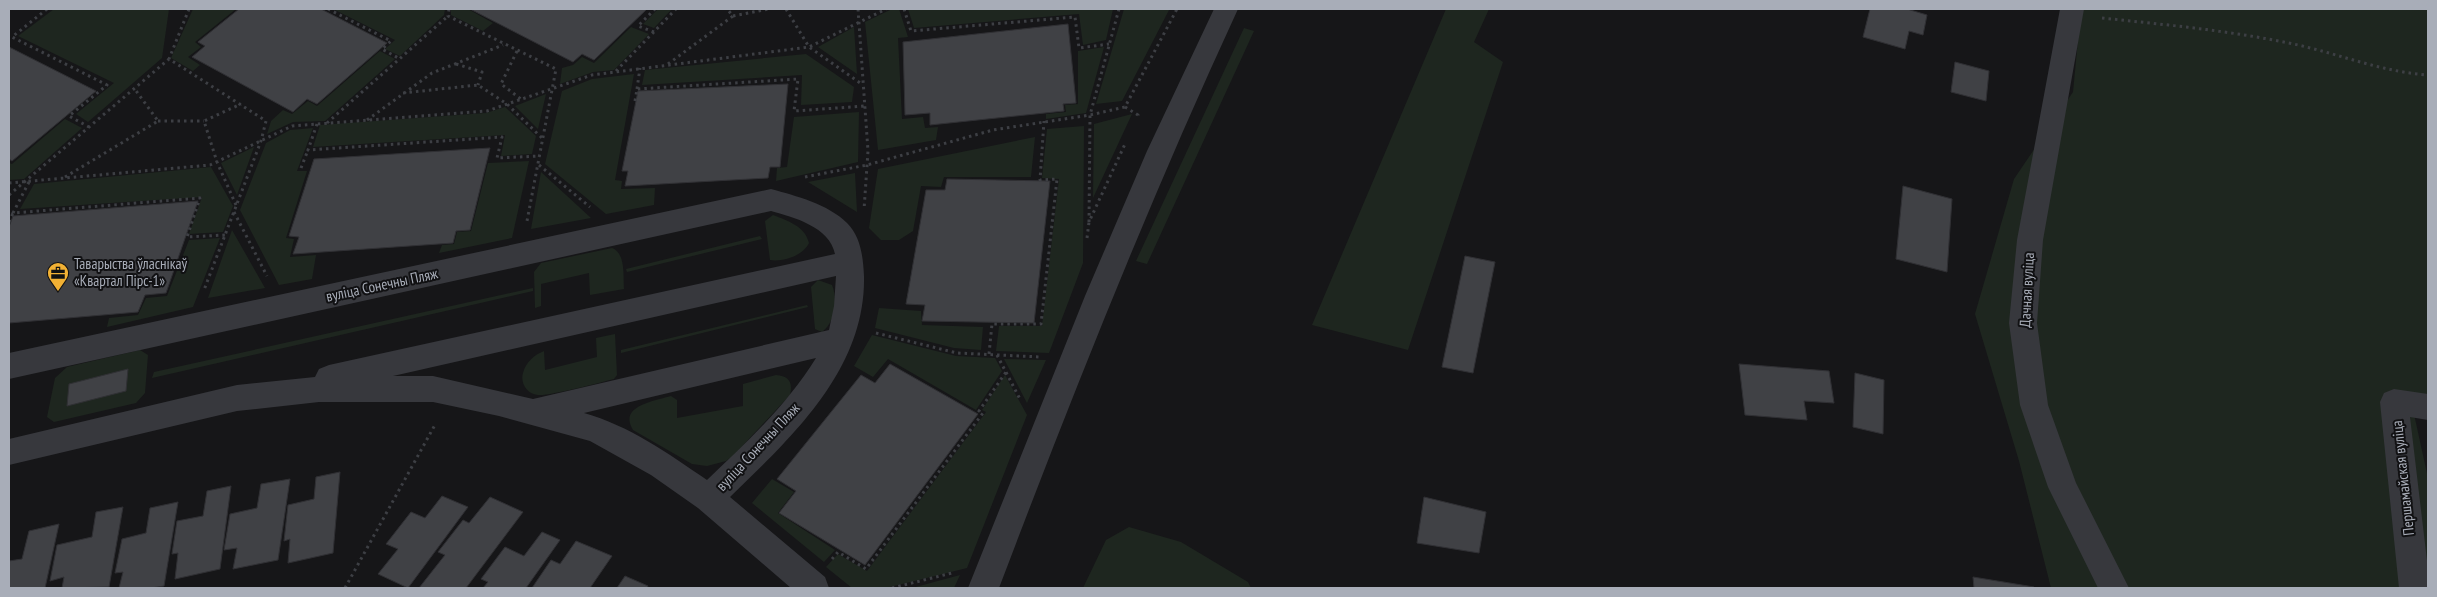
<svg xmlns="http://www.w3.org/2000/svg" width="2437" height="597" viewBox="0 0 2437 597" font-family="'PT Sans Narrow',sans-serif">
  <rect width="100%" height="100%" fill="#161618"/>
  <path fill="#1e261f" d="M54 9H169L162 58 88 122 76 114 114 83 18 36Z
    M193 9H236L195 42 201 47 188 57 200 65 193 71 171 58Z
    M333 9H445L444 15 400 56 385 49 395 40Z
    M451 9H468L493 23 483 31 451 15Z
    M658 9H672L654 28 643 24Z
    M899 9 908 37 898 38 902 119 923 117 925 128 938 127 936 140 878 150 865 22 890 10Z
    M908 9H1113L1106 40 1083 45 1079 14 914 28Z
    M1124 9 1169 10 1122 101 1096 104Z
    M1446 9H1489L1474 42 1503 62 1408 350 1312 325Z
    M2081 9H2428V416L2414 414 2428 478V588H2051L2019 461 1975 314 2014 179 2073 92Z
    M631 27 649 34 614 70 593 72 560 84 562 68 573 65 582 57 594 63Z
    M854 27 857 74 818 47Z
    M1244 28 1254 31 1147 264 1136 261Z
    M1104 47 1086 113 1046 119V114L1066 112 1065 105 1078 104V51Z
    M380 51 395 59 325 121 293 122 267 134 271 121 283 110 292 114 308 101 317 106Z
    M806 54 854 87 852 102 801 105 802 75 642 85 645 70Z
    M634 74 615 180 622 181 621 189 655 188 654 205 606 214 545 164 562 91 592 79Z
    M546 94 538 129 515 106Z
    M505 107 536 136 532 154 501 156 505 135 313 147 320 125 486 113Z
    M859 112 858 162 776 181 777 168 787 167 794 117Z
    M1132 114 1093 198 1094 124Z
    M65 119 82 128 24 179 9 180V163L12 164Z
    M1084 126 1083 263 1049 353 996 351 999 326H1042L1059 179 1042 178 1047 129Z
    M313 128 297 171H307L286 238 294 239 290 257 316 255 312 279 279 285 240 210 266 143 290 130Z
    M1035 137 1031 177H944L941 187 921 186 913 231 899 240H881L869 228 878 169Z
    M254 147 237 195 221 163Z
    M529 161 512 238 439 253 442 245 454 244 457 232 471 231 488 163Z
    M211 167 233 206 223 232 189 234 202 197 20 209 34 184Z
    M541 172 591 218 531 229Z
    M855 173 857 212 808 182Z
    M773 215C788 221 805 226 809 243 803 256 783 262 770 260L765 221Z
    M232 230 265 288 208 298Z
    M760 236 762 239 627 272 626 269Z
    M220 238 193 307 107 327 109 318 138 315 146 298 167 296 189 240Z
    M612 248C626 253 623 276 624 289L590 295 589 273 541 284V306L535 308 534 272 541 263Z
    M818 280 832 285C838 299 835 323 822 332L815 329 811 287Z
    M533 288V291L152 378 154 372Z
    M807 305 808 307 621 353V350Z
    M879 308 921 311 922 325 983 327 981 350 954 348 875 328Z
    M615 334 617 375 614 379C598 383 550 396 538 395 527 394 520 383 523 373 526 362 534 355 544 351L545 370 597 357 596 338Z
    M872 335 956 356 995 358 1002 371 976 410 888 359 873 377 854 366Z
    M140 350 148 355 145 393 136 403 54 422 47 417 55 378 67 367Z
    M1004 359 1046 360 1027 403Z
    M776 375C789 376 793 382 790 395L733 456 726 461 707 466 692 464 633 430C618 406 654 401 671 396L677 400V418L743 406V384Z
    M1005 375 1027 415 967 568 886 588H852L826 567 838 554 867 571 986 412 982 410Z
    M772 479 794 492 778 513 835 550 824 562 752 503Z
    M1129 527 1181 542 1248 582 1251 588H1083L1106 540Z
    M960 575 954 588H912Z"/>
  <path fill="#404145" stroke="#303034" d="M239 9H321L387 43 317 104 307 99 293 112 192 57 205 46 198 42Z
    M470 9H647L594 60 582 54 573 62Z
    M1870 9H1907L1927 15 1923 35 1909 31 1905 49 1863 37Z
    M1068 24 1076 103 1063 104 1064 111 930 125V113L905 115 903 42Z
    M9 47 96 91 12 161 9 159Z
    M1955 62 1989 71 1986 101 1951 92Z
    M788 84 780 167H770L768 178 625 186 628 171H622L638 91Z
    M490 148 470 230 456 231 453 243 293 254 299 237 289 236 314 159Z
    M947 179 1050 181 1034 323 922 321 925 305 906 304 926 190H945Z
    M1903 186 1952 199 1947 272 1896 259Z
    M198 201 166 293 145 295 138 312 9 323V227L13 216Z
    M1465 256 1495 262 1473 373 1442 367Z
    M890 364 978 414 865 565 779 513 796 491 777 479 861 375 875 383Z
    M1739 364 1829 371 1834 403 1804 401 1807 420 1745 415Z
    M128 369 126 391 67 406 69 384Z
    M1855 373 1884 380 1883 434 1853 427Z
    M340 472 333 553 288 563 290 539 284 541 288 505 314 499 316 477Z
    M290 479 278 560 233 569 237 548 224 550 230 514 257 508 261 484Z
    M231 486 220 569 175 579 178 553 172 554 177 521 203 516 207 491Z
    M442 496 468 507 408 588 378 574 398 549 386 544 411 512 425 518Z
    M490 497 523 512 466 588H419L445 555 438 552 463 520 469 523Z
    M1424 497 1486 512 1479 553 1417 543Z
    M178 502 164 586 151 588H119L123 572 115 573 122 539 146 533 150 508Z
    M123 507 109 587 62 588 64 577 50 581 57 545 92 537 96 512Z
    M59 524 45 588H9V561L22 559 29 531Z
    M542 532 560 540 526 588H483L488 582 481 579 505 547 524 556Z
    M576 541 612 556 590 588H532L551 560 560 564Z
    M625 576 648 586 647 588H617Z
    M1973 577 2034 587V588H1974Z"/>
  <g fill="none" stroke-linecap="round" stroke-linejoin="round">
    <path stroke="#3d3f44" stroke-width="3" stroke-dasharray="2.5 4" stroke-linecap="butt" d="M47 9 12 37 107 85 69 116 89 127
      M189 9 169 59 266 121 261 141 204 290
      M328 9 391 41 382 49 400 59
      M449 9 448 16 556 69 527 221
      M786 9 809 47 863 85
      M858 9 868 151 864 210
      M904 9 911 31 1075 17 1079 48 1109 44
      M1119 9 1090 115 1125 107 1177 9
      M733 16 769 9
      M2102 18C2168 25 2234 31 2298 45 2342 55 2383 72 2428 75
      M654 32 638 26 655 9
      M517 51 501 84 521 99
      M456 64 482 72 478 85
      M668 64 733 16 727 9
      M616 71 676 9
      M637 89 640 68
      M403 93 478 85 507 104 543 139
      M635 101 637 89 798 79 794 111 865 106
      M1125 107 1138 115 1137 118
      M367 120 432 73 503 45
      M158 121H204
      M327 123 448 16
      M317 124 308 150 502 137 497 158 540 156
      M539 165 590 207
      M301 168 308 150
      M65 177 158 121 134 88
      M805 177 867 165 993 130 1090 115 1089 222 1125 144
      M29 182 13 213 200 198 187 237 225 235
      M9 183 210 165 292 126 487 111 592 75 809 47 886 9
      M9 195 169 59
      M236 205 217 162 204 121 241 104
      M234 212 267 276
      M9 222 13 213
      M1087 238 1089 222
      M876 333 957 353 1040 357
      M989 354 992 324H1041L1057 179 1040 180 1044 121
      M997 355 1021 401
      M832 559 838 552 866 569 983 413 979 411 1006 372
      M345 588 436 423
      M892 588 952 573"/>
    <path fill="#37383d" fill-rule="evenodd" d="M1214 9H1238C1150 199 1073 393 999 588H968L1085 296 1147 151Z
      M2060 9H2084L2043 240 2037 323 2048 405 2076 483 2129 588H2098L2048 487 2020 405 2009 323 2017 240Z
      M771 189C796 196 828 204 847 223 861 237 863 257 864 276 866 369 792 437 730 497L825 577 829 588H791L698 508 651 475 590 441 499 416 433 402H319L237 411 9 465V439L237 385 315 377 319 369 329 365 835 254C830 227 793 217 771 211L9 379V353ZM836 276 834 306 829 330 533 399 433 376H393ZM816 358C787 405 747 442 707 480 669 454 628 425 584 413Z
      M2394 389 2428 394V420L2410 417 2428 569V588H2399L2380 402 2384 393Z"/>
  </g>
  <defs>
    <g id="office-pin" transform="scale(1.125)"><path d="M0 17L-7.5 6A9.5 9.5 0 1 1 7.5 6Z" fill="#f2b134" stroke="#111113"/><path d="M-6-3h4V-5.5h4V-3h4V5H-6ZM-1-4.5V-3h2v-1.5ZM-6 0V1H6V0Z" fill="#111"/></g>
  </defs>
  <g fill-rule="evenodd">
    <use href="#office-pin" x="58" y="273"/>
  </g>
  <g text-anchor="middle" stroke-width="4" stroke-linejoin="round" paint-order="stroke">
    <g font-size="15" fill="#a8adb8" stroke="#111113" text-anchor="start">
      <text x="74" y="269">Таварыства ўласнікаў<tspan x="74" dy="17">«Квартал Пірс-1»</tspan></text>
    </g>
    <g font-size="15" fill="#a8adb8" stroke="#111113">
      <text transform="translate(382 285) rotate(-12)" y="5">вуліца Сонечны Пляж</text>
      <text transform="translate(2027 290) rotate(-87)" y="5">Дачная вуліца</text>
      <text transform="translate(758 447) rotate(-47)" y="5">вуліца Сонечны Пляж</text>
      <text transform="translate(2403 478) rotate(-96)" y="5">Першамайская вуліца</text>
    </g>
  </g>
  <rect width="2437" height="597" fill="none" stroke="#a8adb8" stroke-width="20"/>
</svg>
